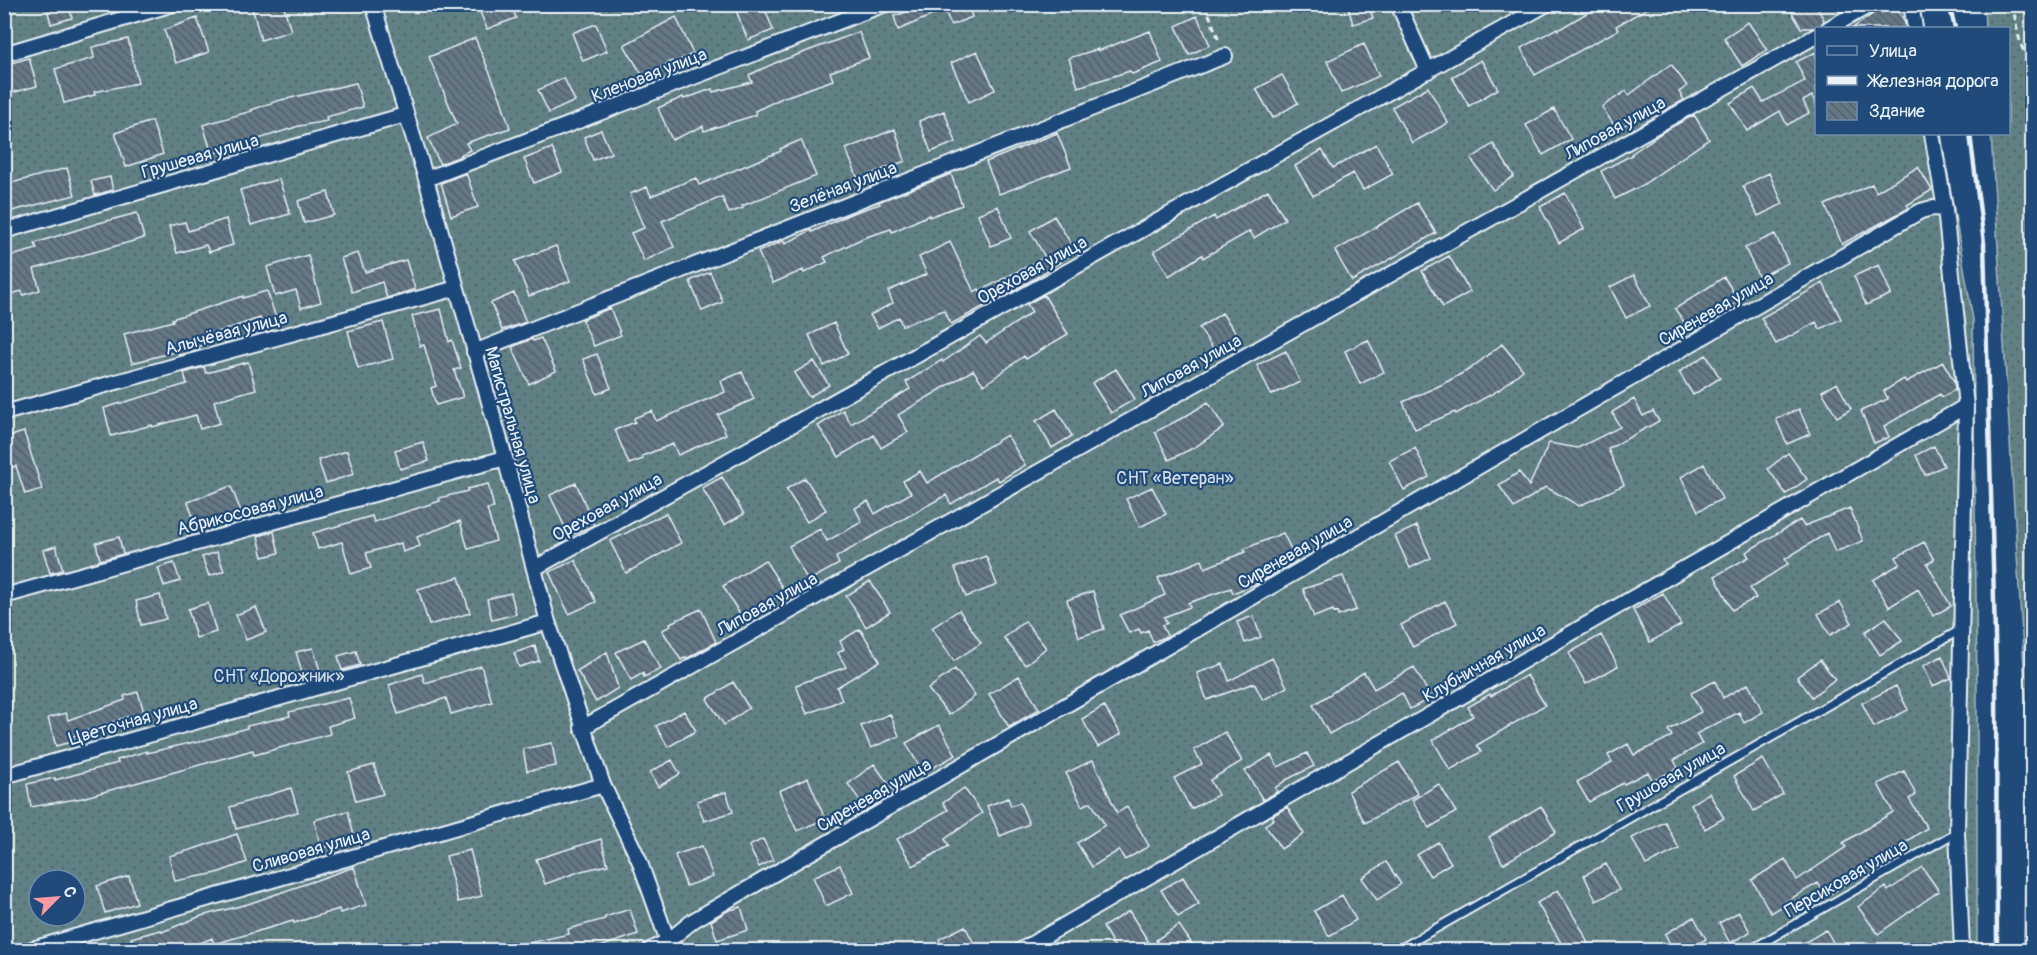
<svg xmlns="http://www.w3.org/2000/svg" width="2037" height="955" viewBox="0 0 2037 955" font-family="Pangolin,sans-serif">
  <defs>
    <pattern id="garden-dots" width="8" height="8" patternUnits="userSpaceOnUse" patternTransform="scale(1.5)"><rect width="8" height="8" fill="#608084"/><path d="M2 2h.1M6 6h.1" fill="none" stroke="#54676a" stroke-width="1.8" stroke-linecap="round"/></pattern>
    <pattern id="building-back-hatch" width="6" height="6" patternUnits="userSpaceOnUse" patternTransform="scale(1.5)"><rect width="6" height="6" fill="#647785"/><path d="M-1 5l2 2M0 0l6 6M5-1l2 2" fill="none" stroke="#556068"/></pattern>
  </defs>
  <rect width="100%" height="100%" fill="#1f4a7a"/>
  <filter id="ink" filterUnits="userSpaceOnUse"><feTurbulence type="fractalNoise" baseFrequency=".0167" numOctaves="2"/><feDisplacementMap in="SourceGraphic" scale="12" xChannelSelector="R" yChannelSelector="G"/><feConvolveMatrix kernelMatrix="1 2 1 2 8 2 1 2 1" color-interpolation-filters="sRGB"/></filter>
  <g filter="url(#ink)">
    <path fill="url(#garden-dots)" stroke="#a4b8be" stroke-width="1.5" fill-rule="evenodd" d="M5 5H1918L1923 28H1816V134H1941L1973 320 1977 691V950H5ZM39 880H75V916H39Z
      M1984 5H2032V950H2024L2027 716 1991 134H2008V28H1985Z"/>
    <path fill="url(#building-back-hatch)" stroke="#e8f1f8" stroke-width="1.5" d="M46 4H69L72 18 51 24Z
      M251 4H283L291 31 261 40Z
      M477 4H511L516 18 487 29Z
      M743 4H763L773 30 748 40 735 8Z
      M931 4H940L942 11 898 30 894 16Z
      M942 4H967L972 17 951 25Z
      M1347 4H1368L1373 18 1353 24Z
      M1602 4H1655L1616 26 1618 30 1535 75 1521 48 1557 28 1558 30Z
      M1787 4H1815L1824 20 1820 28H1801Z
      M1887 4H1894L1904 20 1906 28H1853Z
      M1197 16 1210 45 1189 55 1176 26Z
      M676 17 693 54 673 63 672 61 644 78 624 45Z
      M197 18 209 52 176 63 164 30Z
      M1748 22 1767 50 1742 66 1724 38Z
      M596 24 607 51 583 61 572 33Z
      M1150 31 1162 62 1132 74 1130 71 1078 87 1069 58 1098 49V51Z
      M859 32 869 58 830 72 833 80 782 98 755 111 756 115 704 131 703 126 672 140 658 108 683 97 684 99 712 89 713 92 752 82 749 75 775 63Z
      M475 38 500 97 510 128 466 143 470 150 460 155 461 156 440 164 428 138 457 124 429 57Z
      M128 39 138 83 94 92 95 95 64 103 55 69 94 58 92 47Z
      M1364 44 1379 76 1341 93 1327 61Z
      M977 51 995 90 969 102 951 63Z
      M1816 52V104L1812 96 1803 101 1809 113 1787 125 1780 111 1747 131 1730 103 1754 88 1763 102 1805 81 1796 62Z
      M29 58 37 86 11 93 4 65Z
      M1481 60 1498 89 1469 106 1452 77Z
      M1671 64 1687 86 1679 92 1684 100 1662 112 1656 104 1617 130 1602 107 1626 91 1629 95Z
      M1282 75 1298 103 1273 118 1256 89Z
      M564 78 575 101 549 113 538 90Z
      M356 83 363 107 326 117 327 121 299 126 212 154 203 125 252 111 251 110 277 101Z
      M1428 87 1448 123 1412 143 1392 107Z
      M1554 109 1571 139 1543 155 1526 125Z
      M944 111 956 142 931 152 919 121Z
      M1694 115 1709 139 1641 186 1615 199 1601 171 1632 155 1631 154 1666 130Z
      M152 121 163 154 126 167 115 133Z
      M895 129 905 161 858 179 846 149Z
      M601 130 611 153 593 160 584 137Z
      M1057 133 1071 167 999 194 986 162Z
      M801 140 816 176 742 206 743 208 729 213 722 197 662 221 674 247 644 261 631 233 644 228 630 194 647 187 651 196 696 178 699 185 781 151 780 149Z
      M1376 144 1393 174 1363 190 1353 173 1313 196 1295 166 1322 150 1333 168Z
      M1493 144 1514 176 1493 190 1471 159Z
      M552 148 562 172 534 183 524 159Z
      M1918 167 1932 190 1907 205 1909 208 1842 244 1825 205 1872 184 1876 192Z
      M67 168 75 195 4 213V185Z
      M466 173 478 207 451 216 441 183Z
      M1769 173 1783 204 1758 216 1743 186Z
      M951 174 962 205 929 217V215L892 232 891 229 863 238 824 257 827 262 804 273 803 270 773 283 758 252 783 241 785 244 811 230 812 232 850 214 880 204 878 202Z
      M110 177 113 190 95 195 91 181Z
      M279 179 290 214 251 225 240 190Z
      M1268 190 1285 219 1254 238 1250 231 1203 258 1202 255 1169 276 1154 251 1214 216 1216 220Z
      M328 192 334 215 304 223 298 201Z
      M1565 193 1584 229 1559 243 1540 207Z
      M1417 203 1436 233 1352 281 1335 251Z
      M998 206 1011 238 991 246 978 214Z
      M137 213 144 238 34 269 40 290 23 295 22 291 4 296V258L37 249 35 243 99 223Z
      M1054 216 1076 252 1034 279 951 324 944 310 902 326 899 317 878 328 870 315 893 303 888 291 927 274 919 257 950 242 974 292 979 289 980 291 1045 257 1030 231Z
      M226 219 233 245 209 252 206 245 177 253 169 226 185 222 188 231Z
      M1775 234 1788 263 1759 277 1745 248Z
      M556 246 570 281 529 296 515 261Z
      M358 253 365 272 406 260 415 289 387 298 382 282 352 292 341 258Z
      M308 255 321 302 301 308 296 290 275 296 267 267Z
      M1449 256 1470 292 1443 307 1422 271Z
      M1879 265 1891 294 1866 305 1854 276Z
      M710 272 723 302 702 311 690 281Z
      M1634 275 1650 306 1626 318 1610 287Z
      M1724 277 1739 301 1691 332 1675 309Z
      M1823 283 1841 319 1820 329 1816 322 1776 344 1761 318Z
      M267 291 277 321 262 326 260 318 212 334 214 342 199 346 200 350 179 355 178 351 132 363 124 334 173 321 172 319 243 296V298Z
      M514 293 526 322 502 330 491 303Z
      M1044 295 1068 334 1026 359 1024 356 984 385 973 370 898 415 908 432 881 448 874 435 839 457 818 426 843 410 851 424 910 389 906 382 942 360 943 362 980 336 986 343 1032 312 1027 304Z
      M610 308 621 335 594 346 582 320Z
      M441 309 449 342 452 340 461 368 454 370 463 397 436 405 431 388 436 386 424 345 420 346 412 316Z
      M1222 313 1241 340 1218 356 1199 328Z
      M383 322 393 359 358 368 348 331Z
      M834 323 848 354 824 366 809 335Z
      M541 338 556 371 529 384 512 347 532 339 533 341Z
      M1368 340 1384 372 1360 384 1345 351Z
      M1502 344 1523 370 1499 390 1456 414 1455 412 1415 429 1403 402 1441 385 1470 369Z
      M1286 351 1300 382 1271 395 1257 365Z
      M597 354 611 388 597 394 583 359Z
      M1706 355 1720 378 1693 395 1679 372Z
      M814 361 829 385 809 397 794 373Z
      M248 362 256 389 214 401 220 423 200 429 196 415 152 427V425L111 436 104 408 187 384 184 373 204 367 206 373Z
      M1943 362 1954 381 1955 390 1942 397 1940 394 1884 426 1889 437 1874 443 1861 411 1888 399 1884 391 1904 379 1906 382Z
      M1116 369 1135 399 1111 413 1092 383Z
      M742 372 754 399 718 415 726 434 678 455 673 444 642 456 643 459 629 464 615 430 635 422 634 418 652 411 656 421 725 392 721 381Z
      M1837 383 1851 409 1837 417 1822 391Z
      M1634 399 1643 416 1653 411 1659 421 1608 449 1624 485 1579 506 1546 487 1514 508 1499 485 1519 472 1529 486 1549 443 1578 448 1620 427 1612 412Z
      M1208 402 1224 427 1195 447 1169 460 1155 432 1186 416Z
      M1056 409 1072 436 1052 448 1036 421Z
      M1799 409 1810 434 1787 444 1776 419Z
      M24 432 42 489 25 494 16 466 4 470V438Z
      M1007 435 1025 465 999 481 996 477 951 504 946 495 836 557 839 564 808 581 789 546 820 529 827 541 862 522 855 508 868 501 875 514 911 493 903 481 920 471 927 483Z
      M423 442 429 461 400 469 395 450Z
      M1934 446 1944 466 1925 475 1916 455Z
      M1415 448 1429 477 1404 490 1389 461Z
      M347 451 354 474 326 483 318 460Z
      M1788 453 1807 479 1786 494 1768 469Z
      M1704 464 1722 499 1698 511 1681 477Z
      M722 477 744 514 724 525 702 488Z
      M805 478 826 510 807 522 786 489Z
      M576 483 594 525 569 536 550 495Z
      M488 484 494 508 487 509 496 541 468 549 460 521 417 537 420 546 403 552 401 543 366 553 371 568 351 574 342 542 318 549 313 533 372 516 374 522 440 501 439 498 468 491 467 489Z
      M231 486 243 517 228 522 226 517 196 527 188 502Z
      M1152 487 1166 514 1140 527 1126 499Z
      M1850 508 1863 541 1835 552 1827 533 1785 559 1788 564 1750 588 1756 598 1732 610 1715 576 1749 557 1746 552 1800 520 1804 526Z
      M666 513 681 543 626 573 610 541Z
      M1417 526 1431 558 1410 568 1395 536Z
      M274 532 279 553 263 557 258 536Z
      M1283 533 1297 561 1258 583 1233 593 1231 588 1188 603 1190 607 1164 617 1167 623 1162 625 1167 636 1153 642 1148 630 1141 633 1139 629 1129 633 1120 615 1165 595 1158 578 1202 560 1205 568 1245 552 1244 549Z
      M119 537 123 554 100 560 96 543Z
      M1924 542 1934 560 1927 564 1951 606 1933 616 1918 589 1889 607 1873 580 1900 564 1896 557Z
      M56 546 63 570 50 573 43 550Z
      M217 552 224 571 209 576 202 557Z
      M986 556 997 585 966 597 955 568Z
      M575 560 596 602 569 614 549 572Z
      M765 560 785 592 742 618 723 586Z
      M174 563 180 581 164 586 158 568Z
      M1343 576 1356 610 1338 616 1337 612 1334 613 1333 610 1314 617 1303 589Z
      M459 577 470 613 429 625 418 589Z
      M870 581 890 612 866 627 846 596Z
      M1093 591 1104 629 1079 637 1067 600Z
      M511 593 516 614 492 620 487 599Z
      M1663 593 1681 625 1650 642 1633 610Z
      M160 595 166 619 141 625 136 601Z
      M1445 601 1457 623 1413 647 1401 625Z
      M1840 602 1852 623 1830 635 1818 614Z
      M208 603 216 632 196 638 188 609Z
      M256 607 266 632 246 640 236 615Z
      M701 609 716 642 686 659V657L681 660 662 630 671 626 670 623Z
      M959 610 981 643 954 661 932 628Z
      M1253 616 1261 637 1245 643 1237 622Z
      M1886 618 1902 641 1880 655 1865 632Z
      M1025 621 1046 648 1025 665 1004 638Z
      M860 629 880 661 837 687 842 700 807 714 796 685 846 667 838 653 844 649 840 641Z
      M1601 635 1618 666 1586 684 1569 653Z
      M644 639 661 669 644 677 643 673 631 680 616 652Z
      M535 646 539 661 519 667 514 653Z
      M313 648 321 674 304 679 296 652Z
      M356 651 360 665 342 670 338 656Z
      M607 652 618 688 596 702 577 671Z
      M1942 656 1951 678 1933 686 1923 666Z
      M1272 658 1287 687 1263 700 1254 683 1207 700 1197 673 1223 664 1229 681Z
      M1820 660 1835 679 1812 697 1797 677Z
      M481 666 492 702 451 714 446 698 398 714 389 685 422 674 425 683Z
      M1414 667 1431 698 1410 709 1402 693 1329 734 1313 705 1364 672 1374 689Z
      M955 669 975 696 949 715 928 689Z
      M1527 675 1545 705 1477 745 1481 752 1450 770 1433 740 1473 716 1468 707 1490 694 1491 696Z
      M1019 676 1039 709 1009 727 989 694Z
      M1715 681 1723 698 1748 684 1763 712 1744 723 1739 712 1696 734 1702 744 1674 760 1678 768 1653 781 1648 772 1624 784 1623 783 1589 802 1577 782 1612 762 1608 755 1628 744 1634 755 1672 736 1668 730 1701 712 1691 693Z
      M733 682 749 708 724 725 707 699Z
      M1896 686 1908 710 1874 727 1862 703Z
      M138 692 145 716 131 720 130 716 73 736 74 741 56 746 48 718 66 713 68 720 125 700 124 696Z
      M349 698 355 718 328 726 330 734 254 755 253 750 82 798 31 807 27 784 55 778V780L118 763 117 760 147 751V753L194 742 195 743 247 728V726L290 716 289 712Z
      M1104 706 1121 734 1098 747 1082 719Z
      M684 711 696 731 668 747 656 726Z
      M890 714 899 736 871 748 861 726Z
      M939 725 956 755 923 773 906 743Z
      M1225 732 1242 761 1210 780 1218 795 1191 809 1174 778 1202 764 1194 750Z
      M552 743 556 766 527 771 523 749Z
      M1307 753 1314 766 1286 780 1275 788 1277 792 1263 800 1245 771 1271 755 1278 767Z
      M1763 759 1783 794 1754 811 1734 776Z
      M672 760 680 774 658 787 650 772Z
      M1093 760 1117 813 1127 807 1149 846 1125 860 1119 850 1092 867 1077 843 1105 825 1091 802 1082 806 1066 773Z
      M1399 762 1418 794 1365 823 1348 791Z
      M874 764 895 793 867 810 848 784Z
      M374 765 383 794 356 801 348 772Z
      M1904 771 1916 795 1909 799 1927 828 1849 879 1850 881 1827 896 1818 883 1785 902 1786 904 1771 913 1752 880 1785 859 1797 880 1846 847 1843 843 1893 812 1878 784Z
      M808 778 825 819 797 831 779 791Z
      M1439 784 1456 812 1429 828 1412 800Z
      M291 788 298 812 236 829 230 807Z
      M964 788 982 813 945 839 949 846 913 866 897 839 948 810 943 803Z
      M726 792 733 812 704 821 697 801Z
      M1709 793 1724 818 1705 829 1691 804Z
      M1008 798 1011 806 1020 802 1029 824 1000 836 987 806Z
      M1541 806 1556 832 1503 864 1489 837Z
      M1287 807 1304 834 1281 849 1265 825 1274 819 1272 816Z
      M348 811 355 840 321 848 314 820Z
      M1665 822 1679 849 1646 865 1632 838Z
      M237 834 247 862 217 873 175 881 169 856 194 849Z
      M601 839 608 865 581 871 545 884 536 859Z
      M763 839 773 860 759 867 749 846Z
      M1438 842 1451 863 1430 876 1417 855Z
      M702 846 713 877 686 886 675 855Z
      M470 850 482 896 458 902 446 856Z
      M1386 862 1401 884 1377 900 1362 878Z
      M1606 864 1619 890 1596 901 1584 875Z
      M840 865 853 893 826 906 813 877Z
      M354 867 366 905 340 913 339 909 294 923 293 921 214 944 212 938 181 951H135L131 938 161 930 162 932 201 916 248 904Z
      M1922 867 1939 891 1878 934 1858 907 1886 887 1888 891Z
      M129 876 137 903 105 913 97 886Z
      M1183 877 1199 904 1178 917 1161 890Z
      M1558 890 1582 930 1591 951H1566L1537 903Z
      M1342 895 1356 920 1329 936 1314 911Z
      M741 907 748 930 717 940 711 921 727 911Z
      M630 909 638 934 597 948V951H521L520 945 569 934 568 929 605 919V917Z
      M1129 911 1148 941 1133 951H1117L1103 927Z
      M1739 912 1750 932 1730 943 1719 923Z
      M1694 917 1706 939 1686 951H1674L1665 934Z
      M1179 925 1197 951H1163L1156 940Z
      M965 926 978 951H944L939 939Z
      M1826 930 1838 951H1790Z"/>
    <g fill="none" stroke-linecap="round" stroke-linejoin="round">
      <g stroke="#e8f1f8" stroke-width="11">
        <path id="service" d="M1398 950 1960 630
          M1750 950 1957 832"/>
      </g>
      <g stroke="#e8f1f8" stroke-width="18">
        <path id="minor" d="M373 4 426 179 505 458 548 622 603 785 639 860 671 950
          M1398 4 1428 71
          M1911 4 1915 28
          M1829 28 1872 4
          M4 54 173 4
          M1932 134 1945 209 1966 406 1957 832 1962 950
          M426 179 885 4
          M4 231 405 115
          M474 352 1225 56
          M4 413 457 288
          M535 568 1547 4
          M4 596 505 458
          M582 728 1816 36
          M4 776 548 622
          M29 950 603 785
          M650 950 668 941 694 920 1921 211 1932 208 1945 209
          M1021 950 1966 406"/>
      </g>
      <path stroke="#e8f1f8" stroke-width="3" stroke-dasharray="6 4.5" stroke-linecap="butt" d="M1205 4 1220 43
        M2013 4C2016 26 2019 48 2032 66"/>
      <use href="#service" stroke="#1f4a7a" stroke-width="7"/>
      <use href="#minor" stroke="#1f4a7a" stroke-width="14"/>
      <path stroke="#e8f1f8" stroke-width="4.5" d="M1949 4 1955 28
        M1970 134 1984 243 1996 671 1997 950"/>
    </g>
  </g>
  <g text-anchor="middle" stroke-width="4.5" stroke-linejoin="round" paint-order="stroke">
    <g font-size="18" fill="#e8f1f8" stroke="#1f4a7a">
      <text transform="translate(649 75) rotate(-21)" y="6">Кленовая улица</text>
      <text transform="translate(1615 128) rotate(-29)" y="6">Липовая улица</text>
      <text transform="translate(200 156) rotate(-16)" y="6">Грушевая улица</text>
      <text transform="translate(843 187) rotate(-21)" y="6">Зелёная улица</text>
      <text transform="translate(1032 270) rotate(-29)" y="6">Ореховая улица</text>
      <text transform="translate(1716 309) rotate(-30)" y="6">Сиреневая улица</text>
      <text transform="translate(226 333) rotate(-15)" y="6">Алычёвая улица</text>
      <text transform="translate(1191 366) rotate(-29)" y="6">Липовая улица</text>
      <text transform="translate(513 425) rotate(74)" y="6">Магистральная улица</text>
      <text transform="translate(607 507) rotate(-29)" y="6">Ореховая улица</text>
      <text transform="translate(250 510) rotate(-15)" y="6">Абрикосовая улица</text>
      <text transform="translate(1295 552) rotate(-30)" y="6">Сиреневая улица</text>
      <text transform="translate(767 604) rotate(-29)" y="6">Липовая улица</text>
      <text transform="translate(1484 663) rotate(-30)" y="6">Клубничная улица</text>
      <text transform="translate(133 721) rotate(-16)" y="6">Цветочная улица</text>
      <text transform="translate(1671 777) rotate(-30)" y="6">Грушовая улица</text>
      <text transform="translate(874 795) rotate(-30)" y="6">Сиреневая улица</text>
      <text transform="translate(311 850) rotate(-16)" y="6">Сливовая улица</text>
      <text transform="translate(1846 878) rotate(-30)" y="6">Персиковая улица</text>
    </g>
    <g font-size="18" fill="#d4e0e7" stroke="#1f4a7a">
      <text x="1175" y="484">СНТ «Ветеран»</text>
      <text x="279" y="682">СНТ «Дорожник»</text>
    </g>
  </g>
  <rect width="2037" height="955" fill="none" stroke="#1f4a7a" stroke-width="24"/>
  <rect x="12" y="12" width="2013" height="931" fill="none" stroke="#e8f1f8" stroke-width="2" filter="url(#ink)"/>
  <rect x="1815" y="27" width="195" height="108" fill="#1f4a7a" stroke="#6f8dac" stroke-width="1.5"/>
  <rect x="1827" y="46" width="30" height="9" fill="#1f4a7a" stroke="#6f8dac" stroke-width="1.5"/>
  <text x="1869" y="57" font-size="18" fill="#e8f1f8">Улица</text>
  <rect x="1827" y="76" width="30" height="9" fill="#e8f1f8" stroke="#6f8dac" stroke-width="1.5"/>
  <text x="1869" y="87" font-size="18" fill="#e8f1f8">Железная дорога</text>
  <rect x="1827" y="102" width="30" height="18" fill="url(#building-back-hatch)" stroke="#6f8dac" stroke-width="1.5"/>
  <text x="1869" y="117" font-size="18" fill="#e8f1f8">Здание</text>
  <g transform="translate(57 898) rotate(65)"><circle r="28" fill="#1f4a7a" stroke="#6f8dac" stroke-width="1.5"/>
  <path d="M0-4.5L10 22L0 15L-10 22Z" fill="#ff9aa2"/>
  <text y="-9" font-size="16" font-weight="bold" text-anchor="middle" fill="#e8f1f8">С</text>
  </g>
</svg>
